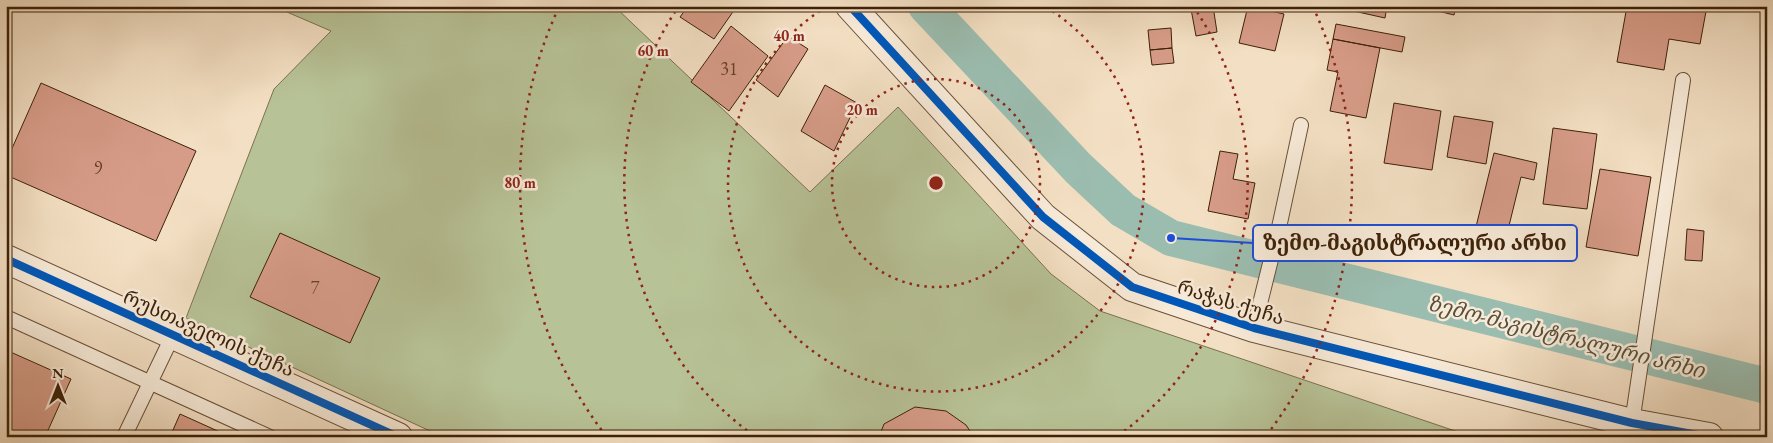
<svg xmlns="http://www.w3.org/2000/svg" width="1773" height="443" viewBox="0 0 1773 443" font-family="'EB Garamond','Noto Serif Georgian',serif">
  <rect width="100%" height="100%" fill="#f3dfc3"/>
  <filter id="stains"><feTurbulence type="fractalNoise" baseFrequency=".004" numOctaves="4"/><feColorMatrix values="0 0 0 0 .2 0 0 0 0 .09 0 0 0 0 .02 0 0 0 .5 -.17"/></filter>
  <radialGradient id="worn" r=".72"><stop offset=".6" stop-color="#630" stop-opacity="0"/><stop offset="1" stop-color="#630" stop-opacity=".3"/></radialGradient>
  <path fill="#b7c296" stroke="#7a724f" d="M273 6H614L810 192 898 107 1051 274 1100 311 1473 437H443L186 318 274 89 331 31Z"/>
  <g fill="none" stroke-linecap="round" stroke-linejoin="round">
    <path stroke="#9bbdb0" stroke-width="36" d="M926 6 1078 168 1123 210 1171 238 1767 386"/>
  </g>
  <path fill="#d79c88" stroke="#3d2108" d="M688 6H737L714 39 680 17Z
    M1213 6 1217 32 1196 36 1191 9Z
    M1248 6 1284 14 1275 51 1239 43Z
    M1331 6H1387L1385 18Z
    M1418 6H1456L1454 15Z
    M1627 6H1707L1700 44 1669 39 1664 70 1617 62Z
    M1336 24 1405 37 1402 52 1333 39Z
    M731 26 768 56 729 111 691 82Z
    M1171 28 1172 48 1150 50 1148 30Z
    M788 36 808 49 778 97 756 80Z
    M1333 39 1380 48 1366 118 1330 111 1338 72 1327 70Z
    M1172 48 1174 63 1152 65 1150 50Z
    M41 83 196 151 156 241 6 175V162Z
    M825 85 857 103 834 151 801 131Z
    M1394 103 1441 111 1432 170 1384 163Z
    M1454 116 1493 122 1486 164 1447 157Z
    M1553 128 1597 134 1587 209 1543 204Z
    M1220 151 1238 154 1233 179 1255 183 1248 219 1208 211Z
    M1494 153 1537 163 1534 180 1521 177 1505 242 1474 235Z
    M1600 169 1651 177 1638 256 1586 247Z
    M1687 229 1704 231 1702 261 1685 260Z
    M280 233 380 278 350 343 250 297Z
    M6 350 71 379 45 437H6Z
    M915 407 946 411 966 425 974 437H879L884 424Z
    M180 414 231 437H170Z"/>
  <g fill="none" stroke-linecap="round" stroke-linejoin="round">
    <g stroke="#6a5037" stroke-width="16">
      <path id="lane" d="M6 317 270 437
        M1254 328 1280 223 1301 125
        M1632 423 1683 80
        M124 437 173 335"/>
    </g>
    <g stroke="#6a5037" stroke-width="30">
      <path id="street" d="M850 6 1043 217 1132 287 1254 328 1632 423 1709 437
        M6 259 398 437"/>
    </g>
    <use href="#lane" stroke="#f7ead8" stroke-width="14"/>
    <use href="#street" stroke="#f7ead8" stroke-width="28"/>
    <g stroke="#f7ead8" stroke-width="11">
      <path id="cycleway" d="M850 6 1043 217 1132 287 1254 328 1632 423 1709 437
        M6 259 398 437"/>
    </g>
    <use href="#cycleway" stroke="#0057b8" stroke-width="8"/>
  </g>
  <g fill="none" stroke="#8f2418" stroke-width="2.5" stroke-dasharray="2.5 5">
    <circle cx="936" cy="183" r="104"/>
    <path d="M1046 7A208 208 0 1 1 826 7"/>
    <path d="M753 435A312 312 0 0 1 679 6M1193 6A312 312 0 0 1 1119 435"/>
    <path d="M606 436A416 416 0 0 1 559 7M1313 7A416 416 0 0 1 1266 436"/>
  </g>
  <g text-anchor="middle" stroke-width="5" stroke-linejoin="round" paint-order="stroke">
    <g font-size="18" fill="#644028">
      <text x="729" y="75">31</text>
      <text x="98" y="174">9</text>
      <text x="315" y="294">7</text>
    </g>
    <g font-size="20" fill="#3d2108" stroke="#f7ead8">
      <text transform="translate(1231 302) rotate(17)" y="7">რაჭას ქუჩა</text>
      <text transform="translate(209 333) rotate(24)" y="7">რუსთაველის ქუჩა</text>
    </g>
    <g font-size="21" font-style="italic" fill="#59503a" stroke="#f7ead8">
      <text transform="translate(1566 337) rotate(14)" y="7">ზემო-მაგისტრალური არხი</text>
    </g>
  </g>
  <circle cx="936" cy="183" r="8" fill="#8f2418" stroke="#f7ead8" stroke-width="2.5"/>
  <g font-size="15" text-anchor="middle" font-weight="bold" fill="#8f2418" stroke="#f7ead8" stroke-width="5" stroke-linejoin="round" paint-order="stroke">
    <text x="789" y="41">40 m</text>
    <text x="653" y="56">60 m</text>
    <text x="862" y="115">20 m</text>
    <text x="520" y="188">80 m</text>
  </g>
  <path fill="none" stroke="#1d4ed8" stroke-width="2" d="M1171 238L1253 243"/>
  <circle fill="#1d4ed8" stroke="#f7ead8" stroke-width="2" cx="1171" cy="238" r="5"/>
  <rect fill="#f7ead8" stroke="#1d4ed8" stroke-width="2" x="1253" y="225" width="324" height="36" rx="5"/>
  <g font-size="21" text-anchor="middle" font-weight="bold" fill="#3d2108">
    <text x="1415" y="250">ზემო-მაგისტრალური არხი</text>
  </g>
  <rect width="1773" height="443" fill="none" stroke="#f3dfc3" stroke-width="25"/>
  <rect x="8" y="8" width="1758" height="428" fill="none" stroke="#3d2108" stroke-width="2.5"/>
  <rect x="12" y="12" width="1748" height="418" fill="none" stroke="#3d2108"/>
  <g transform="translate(58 386)" stroke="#f7ead8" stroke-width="4" paint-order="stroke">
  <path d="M0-4L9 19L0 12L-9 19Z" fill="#3d2108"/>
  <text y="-8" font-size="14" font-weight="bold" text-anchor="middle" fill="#3d2108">N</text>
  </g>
  <rect width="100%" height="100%" filter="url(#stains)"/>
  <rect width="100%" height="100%" fill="url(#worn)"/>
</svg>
